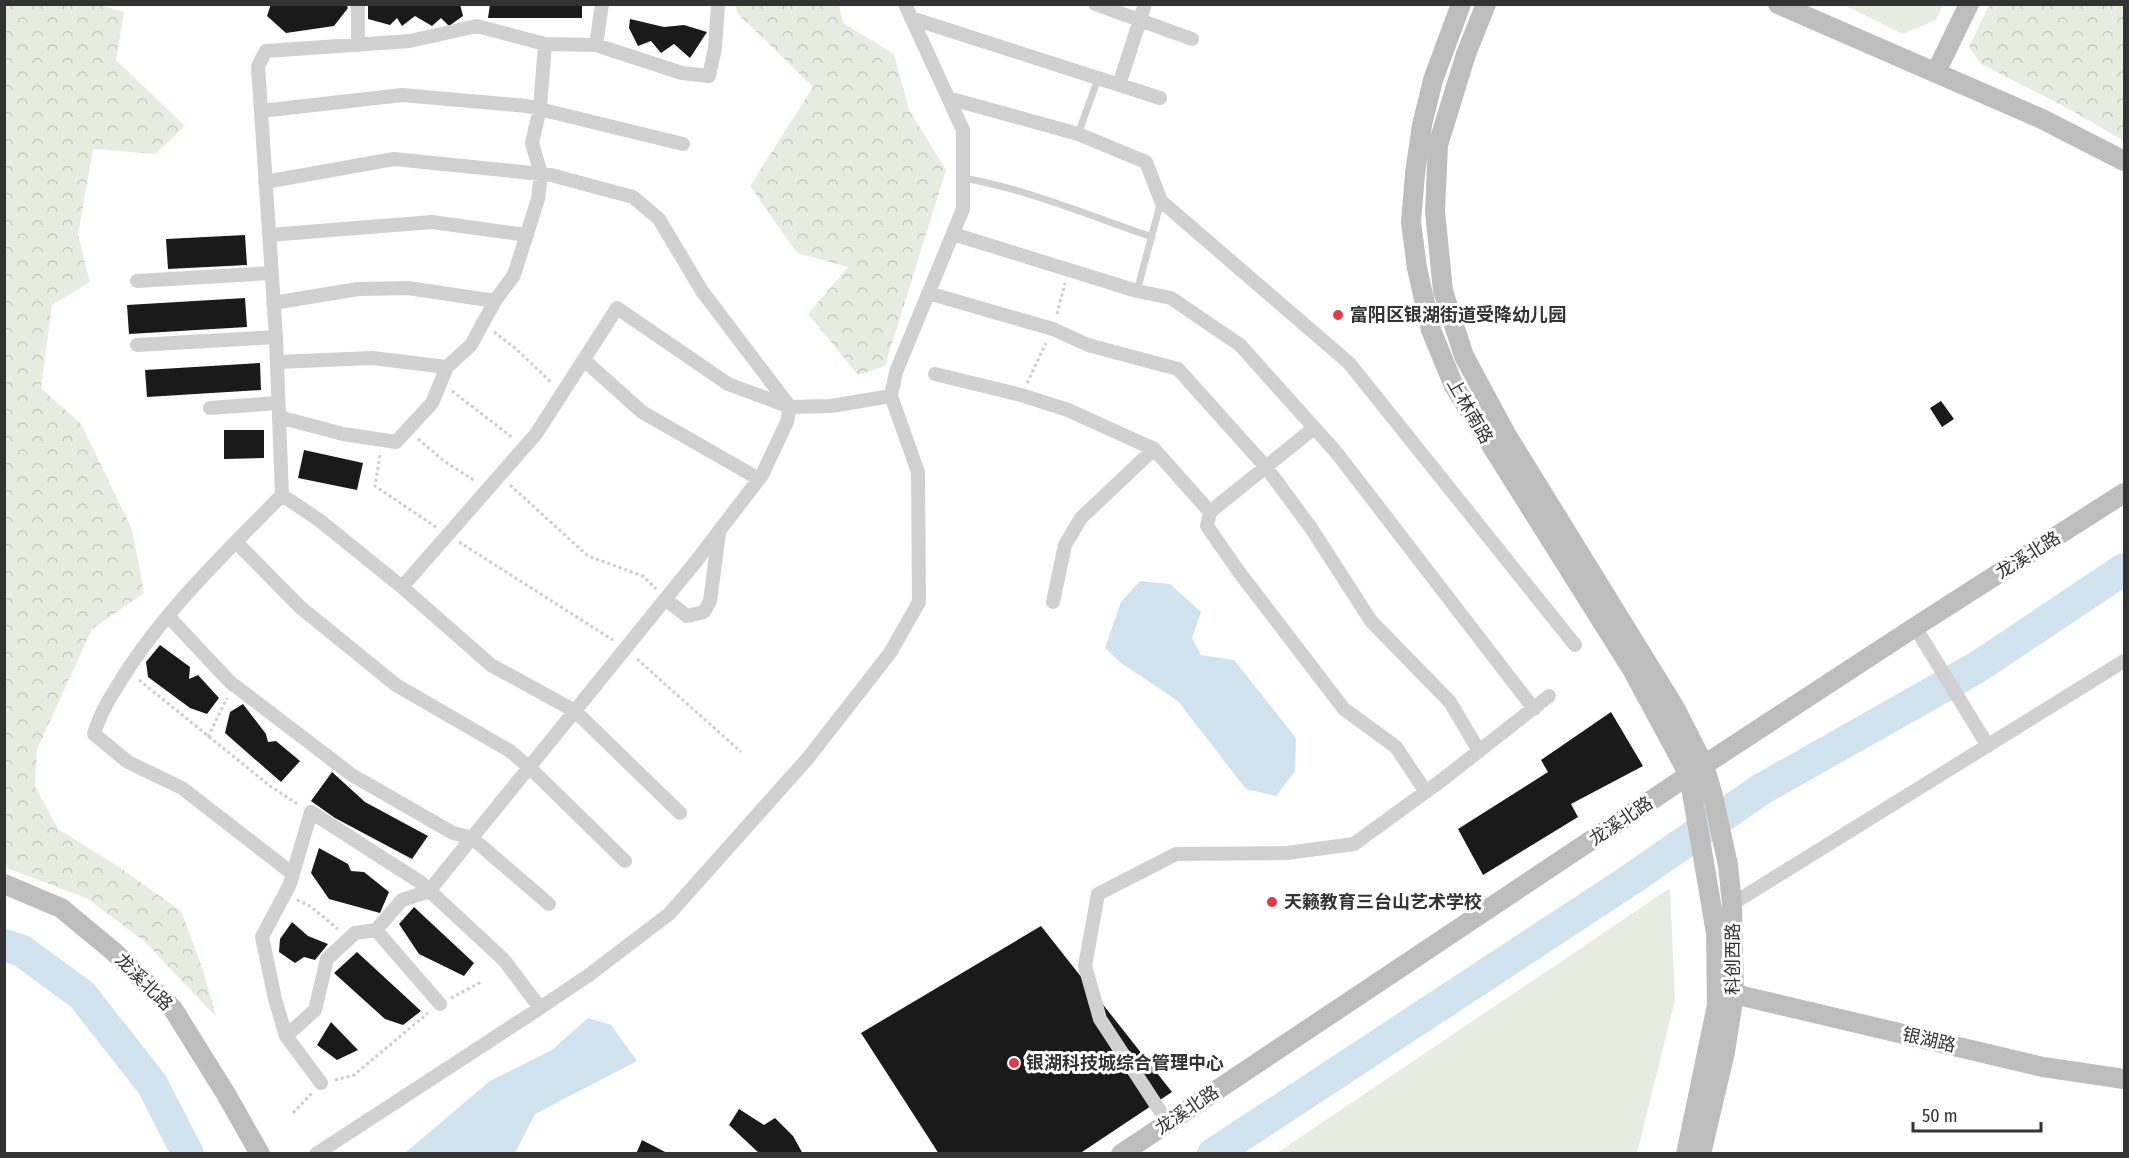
<svg xmlns="http://www.w3.org/2000/svg" width="2129" height="1158" viewBox="0 0 2129 1158" font-family="'Fira Sans Condensed','Noto Sans SC',sans-serif">
  <defs>
    <pattern id="forest-crowns" width="20" height="18" patternUnits="userSpaceOnUse" patternTransform="scale(1.5)"><rect width="20" height="18" fill="#e6ecdf"/><path d="M2 6a3 3 0 1 1 6 0M12 15a3 3 0 1 1 6 0" fill="none" stroke="#c6cbc0"/></pattern>
  </defs>
  <rect width="100%" height="100%" fill="#fff"/>
  <path fill="#e6ecdf" d="M1844 5H1943L1936 20 1903 34Z
    M1670 888 1675 1000 1637 1153H1277Z"/>
  <path fill="url(#forest-crowns)" d="M4 5H100L124 12 116 60 185 126 155 154 93 149 78 235 90 282 52 305 41 388 81 424 132 529 144 593 92 629 37 749 35 786 58 829 119 867 181 911 203 970 216 1017 145 942 88 899 5 867Z
    M736 5H839L843 23 894 54 909 110 946 170 885 366 858 375 808 314 848 267 797 253 750 186 813 87 737 13Z
    M1989 5H2124V141L2071 110 1981 64 1969 47Z"/>
  <path fill="#cfe2ee" d="M1140 581 1170 584 1201 612 1192 638 1201 655 1234 660 1296 738 1295 771 1276 796 1246 789 1178 701 1121 663 1105 648 1121 602Z
    M588 1018 611 1025 637 1061 535 1114 515 1153H405L490 1081 552 1050Z"/>
  <g fill="none" stroke-linecap="round" stroke-linejoin="round">
    <path stroke="#cfe2ee" stroke-width="32" d="M4 945 22 951 82 995 152 1084 188 1154
      M1213 1154 1630 880 1760 790 1976 668 2124 569"/>
  </g>
  <path fill="#1a1a1a" d="M271 4H346L348 8 334 26 286 33 267 16Z
    M368 4H460L463 16 449 26 441 18 432 26 415 16 402 26 397 18 390 25 368 19Z
    M490 4H582V18H488Z
    M630 19 664 27 684 25 707 32 690 58 674 44 661 53 651 41 638 46 629 28Z
    M245 235 247 265 168 269 166 239Z
    M245 298 247 327 129 334 127 305Z
    M260 363 261 390 147 397 145 370Z
    M1941 401 1954 419 1942 427 1930 408Z
    M224 430H264V458L224 459Z
    M304 450 363 463 357 490 298 478Z
    M160 645 190 667 189 679 198 675 219 698 207 714 190 708 148 677 146 662Z
    M243 704 266 734 268 742 276 741 300 761 281 782 225 733 230 712Z
    M1611 712 1643 766 1571 804 1578 817 1483 875 1458 829 1548 772 1541 760Z
    M332 772 365 802 428 836 412 859 335 818 311 801Z
    M319 848 348 864 351 871 364 872 389 892 380 913 329 899 311 873Z
    M414 907 474 963 464 976 419 954 399 924Z
    M292 922 308 936 328 944 315 960 304 957 295 963 279 952 280 939Z
    M1041 926 1172 1092 1079 1154H939L861 1033Z
    M357 952 421 1011 403 1025 385 1019 334 973Z
    M331 1022 358 1050 337 1060 317 1045Z
    M739 1109 764 1125 775 1118 793 1136 803 1154H760L729 1125Z
    M642 1140 669 1154H636Z"/>
  <g fill="none" stroke-linecap="round" stroke-linejoin="round">
    <path stroke="#cdcdcd" stroke-width="3" stroke-dasharray="3 3" stroke-linecap="butt" d="M1057 314 1065 283
      M494 332 515 348 552 383
      M1027 383 1046 343
      M452 391 513 438
      M418 439 444 461 475 481
      M380 455 375 486 436 527
      M510 485 588 556 643 576 656 589
      M459 542 613 640
      M637 659 741 752
      M139 680 270 786 299 805
      M208 737 227 698
      M297 900 310 906 338 929
      M451 998 481 982
      M335 1080 354 1075 428 1013
      M293 1113 312 1093"/>
    <path stroke="#d0d0d0" stroke-width="7" d="M1078 134 1098 79
      M963 178C1027 189 1090 216 1152 237
      M1137 291 1161 201"/>
    <path stroke="#d0d0d0" stroke-width="14" d="M1095 4 1192 39
      M911 18 1160 98
      M358 45V4
      M596 45 602 4
      M1119 85 1145 4
      M948 98 1078 134 1146 162 1161 201 1349 363 1575 645
      M261 111 402 95 527 106 683 144
      M265 182 394 159 551 175 633 197 659 219 702 291 790 407 787 422 762 475 697 560 429 891 402 900 376 930 355 933 327 959 315 1010 286 1036
      M953 234 1137 291 1171 298 1240 345 1336 452 1534 709
      M269 235 432 222 526 235
      M137 281 271 273
      M928 293 1053 329 1088 345 1178 369 1266 467 1311 528 1371 621 1450 702 1479 751
      M273 303 358 289 408 288 495 301
      M137 345 276 337
      M584 360 642 412 759 479
      M277 362 372 358 447 367
      M935 374 1021 395 1068 410 1154 449 1210 512 1207 526 1239 572 1344 709 1396 747 1426 792
      M210 408 278 403
      M279 417 343 434 396 442 432 403 447 367 471 345 495 301 514 275 538 199 541 174 532 143 540 108 545 44
      M282 495 319 520 402 587 491 665 575 711 680 813
      M1210 512 1314 428
      M236 542 300 607 396 685 510 751 529 767 625 861
      M402 587 536 434 617 308 728 384 790 407 831 406 891 396
      M665 599 687 616 704 612 710 601 719 533
      M1053 602 1065 545 1081 518 1154 449
      M168 616 230 682 352 775 453 833 472 838 549 904
      M1915 627 1988 746
      M293 874 182 788 128 762 94 734C100 713 111 696 123 677 166 609 226 552 282 495L276 337 258 66 266 51 410 41 477 26 545 44 596 45 682 73 709 76 715 48 718 4
      M1732 904 2124 661
      M376 930 440 1004
      M321 1083 286 1036 275 999 262 937 290 884 311 812 420 882 504 960 540 1008
      M1168 1123 1100 1019 1085 966 1098 894 1176 854 1287 853 1354 844 1442 780 1549 696
      M316 1154 540 1008 589 975 669 914 808 758 890 653 919 602 918 472 891 396 896 372 963 209V130L905 4"/>
    <path stroke="#bdbdbd" stroke-width="20" d="M1461 4 1433 80 1422 125 1415 174 1411 222 1417 268 1431 330 1454 386 1633 671 1689 775 1716 933 1717 1005 1686 1154
      M1486 4 1466 54 1438 145 1435 211 1443 291 1464 356 1506 434 1675 708 1704 765 1712 792 1728 865 1732 904 1734 994 1725 1052 1701 1154
      M1778 4 2042 119 2124 161
      M1936 72 1969 4
      M4 884 61 908 113 951 173 1009 226 1094 260 1154
      M1734 994 2043 1067 2124 1079
      M1121 1154 1704 765 1915 627 2124 493"/>
  </g>
  <g fill="#e63946" stroke="#fff" stroke-width="2">
    <circle cx="1338" cy="315" r="6"/>
    <circle cx="1272" cy="902" r="6"/>
    <circle cx="1014" cy="1063" r="6"/>
  </g>
  <g text-anchor="middle" stroke-width="6" stroke-linejoin="round" paint-order="stroke">
    <g font-size="18" font-weight="bold" fill="#333" stroke="#fff" text-anchor="start">
      <text x="1350" y="321">富阳区银湖街道受降幼儿园</text>
      <text x="1284" y="908">天籁教育三台山艺术学校</text>
      <text x="1026" y="1069">银湖科技城综合管理中心</text>
    </g>
    <g font-size="18" fill="#333" stroke="#fff">
      <text transform="translate(1470 411) rotate(60)" y="6">上林南路</text>
      <text transform="translate(2028 555) rotate(-32)" y="6">龙溪北路</text>
      <text transform="translate(1621 821) rotate(-34)" y="6">龙溪北路</text>
      <text transform="translate(1733 959) rotate(-90)" y="6">科创西路</text>
      <text transform="translate(144 982) rotate(45)" y="6">龙溪北路</text>
      <text transform="translate(1929 1040) rotate(13)" y="6">银湖路</text>
      <text transform="translate(1187 1110) rotate(-34)" y="6">龙溪北路</text>
    </g>
  </g>
  <rect width="2129" height="1158" fill="none" stroke="#333333" stroke-width="12"/>
  <path d="M1913 1122v9h128v-9" fill="none" stroke="#333333" stroke-width="3"/>
  <text x="1922" y="1122" font-size="18" fill="#333333" stroke="#ffffff" stroke-width="4.5" paint-order="stroke">50 m</text>
</svg>
